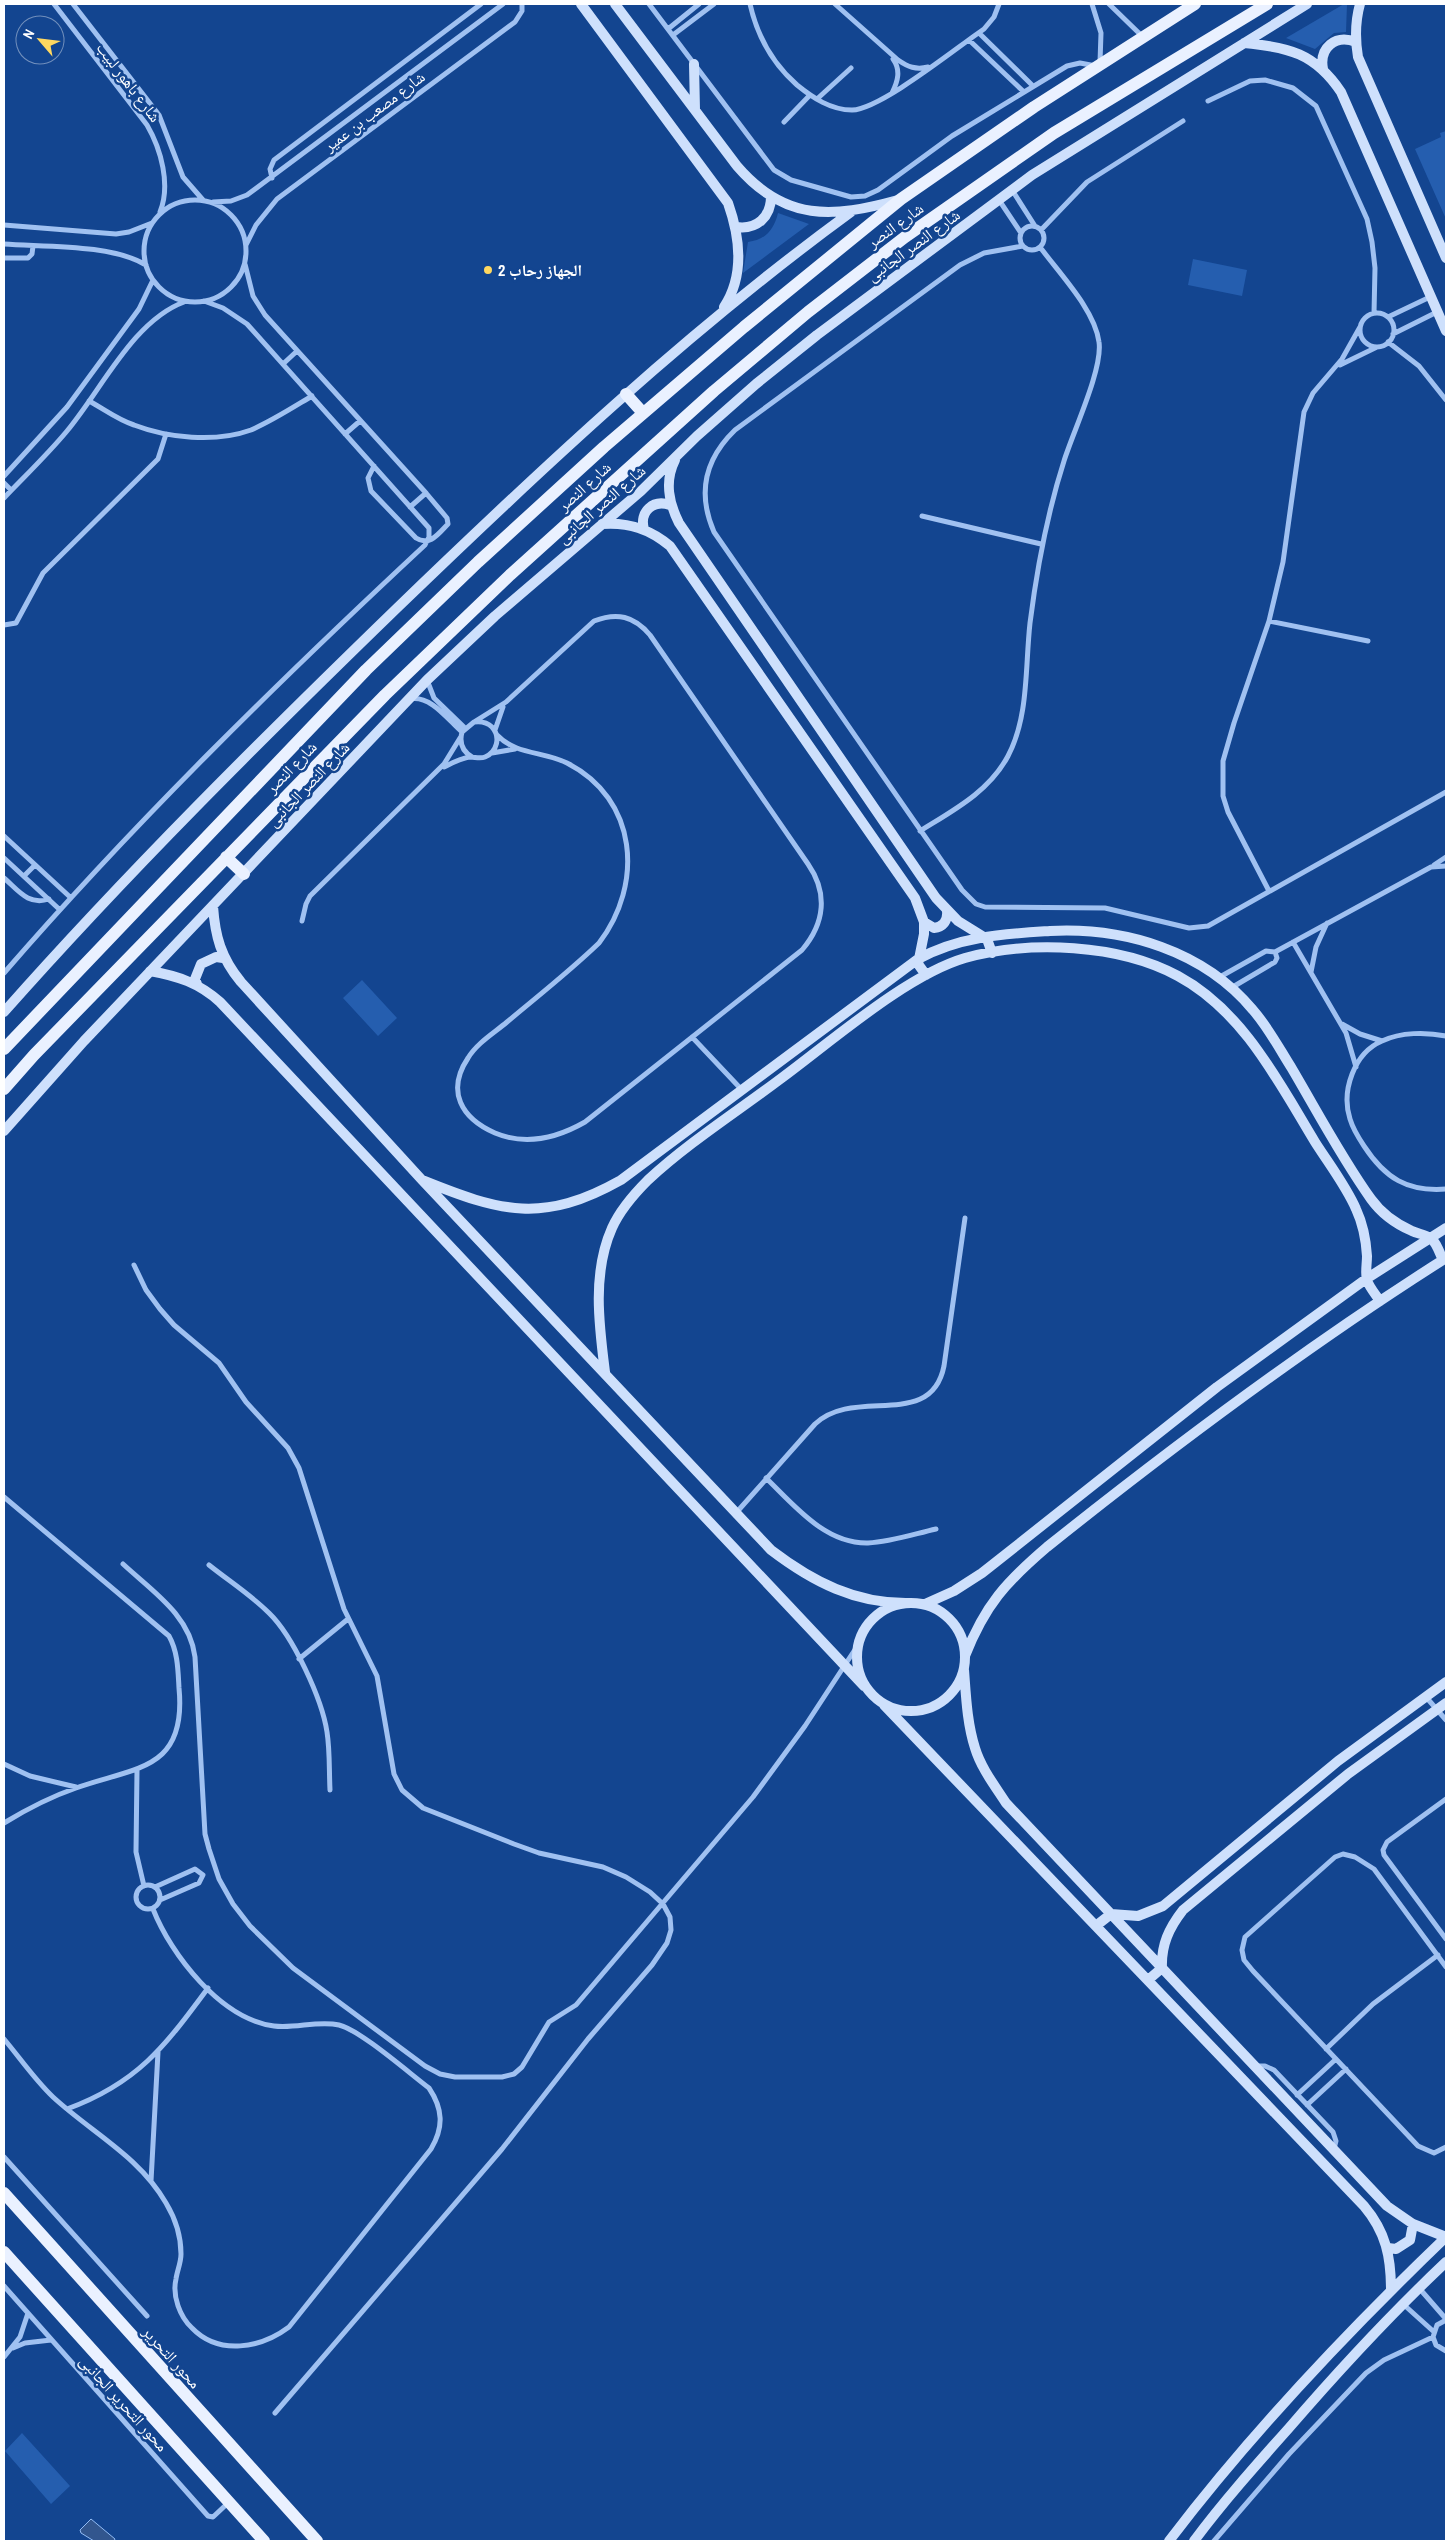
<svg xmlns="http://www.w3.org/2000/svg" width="1450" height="2545" viewBox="0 0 1450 2545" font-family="'Archivo Narrow','Noto Naskh Arabic',sans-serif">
  <rect width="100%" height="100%" fill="#134590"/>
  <path fill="#255eaf" d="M1344 4H1347L1346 32 1334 33 1315 49 1286 38Z
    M1446 131V219L1415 149 1441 137 1440 133Z
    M778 213 809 224 743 273 748 242C765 240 774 230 778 213Z
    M1193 259 1247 270 1242 296 1188 285Z
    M362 980 397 1018 378 1036 343 998Z
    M22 2433 70 2486 51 2504 5 2451Z"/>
  <path fill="#32568e" stroke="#91bbf4" d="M91 2519 115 2539 114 2541H94L81 2533 80 2530Z"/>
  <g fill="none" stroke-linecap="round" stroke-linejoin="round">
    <path stroke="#a0c1f1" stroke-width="5" d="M54 4 147 125C161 149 171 185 160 212
      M73 4 159 115 183 177 203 200
      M649 4 774 170 791 180 851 197 865 196 878 190 952 136 1067 66 1080 63 1096 66
      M750 4C757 35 773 64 797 85 813 98 831 110 852 110 881 109 956 48 984 29L994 17 999 4
      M835 4 898 60C908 67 916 70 928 67
      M1092 4 1101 33 1100 62
      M1109 4 1143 37
      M668 29 699 4
      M979 33 1033 86
      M673 35 714 4
      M969 40 1024 92
      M892 93C898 81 901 70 893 59
      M817 99 851 68
      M1208 101 1250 81 1265 80 1293 88 1316 106 1367 219 1372 242 1375 268 1374 313
      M784 122 810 95
      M272 178 270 169 274 160 481 4
      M1012 190 1035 226
      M144 251a51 51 0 1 1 102 0a51 51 0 1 1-102 0Z
      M999 200 1021 233
      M213 202 231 201 247 195 503 4
      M4 225 116 234 129 232 152 223
      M1020 238a12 12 0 1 1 24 0a12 12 0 1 1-24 0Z
      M1041 230 1087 182 1183 121
      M4 244C45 247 111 244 146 265
      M246 245 256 225 277 199 515 22 522 11V4
      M1023 246 984 253 960 265 735 430C705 459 697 493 714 532L962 890 976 904 985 907 1105 908 1189 928 1208 926 1446 792
      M4 258H28L32 254 33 246
      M245 264 253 296 265 315 426 493 447 518 448 524C439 533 430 547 416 538L371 491 368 478 374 466
      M1360 330a17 17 0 1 1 34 0a17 17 0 1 1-34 0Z
      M1388 317 1430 297
      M1393 334 1437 312
      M1388 342 1419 366 1446 400
      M283 364 297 351
      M1340 365 1377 347
      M89 401C104 409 118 420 134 425 168 438 215 443 251 430 272 421 292 408 312 396
      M345 434 360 421
      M4 476 67 407 139 309 153 280
      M4 483 11 490
      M4 498C25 476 48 454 67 431 102 389 133 321 184 302
      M410 507 426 493
      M922 516 1041 544
      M1269 621 1368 641
      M4 625 16 623 43 573 158 459 166 434
      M427 680 434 698 465 728
      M410 699C431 695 448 720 462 732
      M474 722 506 702 594 621C617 612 634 616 650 635L808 864C828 893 825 923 802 950L585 1122C557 1138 526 1146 495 1133 461 1118 446 1091 468 1058 477 1043 494 1033 507 1022 538 996 570 971 599 943 644 884 638 799 567 763 543 751 516 755 497 735
      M495 730 503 707
      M492 753 515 749
      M444 767C452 763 461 758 470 757 475 757 480 759 485 757 497 752 501 737 492 727 487 722 481 721 474 722L462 732C459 743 462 751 472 757
      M920 831C952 811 989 792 1008 756 1029 716 1025 668 1030 623 1037 568 1047 514 1064 461 1073 432 1103 369 1099 342 1095 310 1059 273 1040 247
      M4 836 70 897
      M4 858 59 909
      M1434 865 1446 857
      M24 876 35 865
      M4 878C18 890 28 906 49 899
      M1269 891 1228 812 1223 796V761L1234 723 1269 621 1283 562 1304 412 1313 393 1342 359 1360 327
      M302 921 306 904 310 896 444 764 460 738
      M1293 942 1346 1033 1356 1067
      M1275 952 1431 867 1446 866
      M1311 972 1316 947 1327 923
      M4 973C135 822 279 681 425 545L429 537V528L247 324 223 308 204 301
      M1218 978 1266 951 1275 952 1277 958 1275 962 1231 988
      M1342 1024 1360 1034 1382 1041
      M1446 1036C1426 1032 1401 1032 1382 1041 1354 1053 1341 1091 1350 1119 1353 1129 1358 1137 1364 1146 1385 1178 1407 1192 1446 1189
      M692 1037 742 1090
      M134 1265 146 1290 160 1309 174 1325 219 1363 246 1402 288 1448 299 1468 344 1609 377 1676 394 1774 402 1790 423 1808 514 1844 539 1853 603 1867 626 1877 650 1892 663 1904 670 1917 671 1930 667 1943 652 1965 588 2039 502 2149 275 2413
      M766 1478C794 1505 825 1544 868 1543 891 1542 914 1534 936 1529
      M4 1497 169 1636C178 1652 178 1671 179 1688 187 1771 135 1767 76 1788 50 1797 27 1809 4 1823
      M736 1513 815 1424C855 1386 931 1431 944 1366L965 1218
      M123 1564C152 1591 190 1615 195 1657L205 1834 209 1849 219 1879 233 1904 250 1926 293 1968 425 2066 440 2074 455 2077H502L514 2074 522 2067 549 2022 576 2005 753 1797 805 1726 858 1645
      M209 1565C229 1581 251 1595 269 1613 293 1636 322 1699 327 1732 330 1751 329 1771 330 1790
      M299 1659 348 1619
      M1426 1697 1446 1720
      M4 1764 30 1776 76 1787
      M137 1771 136 1852 144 1886
      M1446 1799 1387 1842 1383 1850 1384 1855 1446 1939
      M136 1897a12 12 0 1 1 24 0a12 12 0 1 1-24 0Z
      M155 1887 195 1869 203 1875 199 1883 160 1900
      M1446 1967 1374 1869 1355 1857 1343 1854 1335 1857 1245 1937 1242 1950 1244 1960 1253 1971 1418 2146 1434 2153 1446 2147
      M4 2039C20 2058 35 2080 53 2097 92 2133 139 2156 166 2203 175 2218 181 2236 181 2254 181 2263 177 2271 176 2279 172 2296 180 2317 192 2328 219 2356 261 2348 289 2327L431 2149C444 2127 443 2109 429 2088 409 2073 360 2030 339 2025 318 2020 295 2029 274 2026 221 2019 171 1955 153 1909
      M1326 2049 1373 2004 1438 1955
      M1255 2066H1265L1274 2070 1333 2132 1336 2141 1334 2149
      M1297 2095 1336 2059
      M1307 2105 1346 2069
      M67 2109C138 2083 165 2046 208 1988
      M4 2157 147 2316
      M151 2181 158 2052
      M4 2286 208 2516 213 2517 229 2502
      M1419 2288 1446 2319
      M1403 2304 1433 2331
      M1446 2320 1437 2325 1433 2337 1436 2345 1446 2351
      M13 2348 25 2343 51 2340
      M4 2357 20 2337 28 2313
      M1214 2541 1289 2454 1366 2373 1384 2360 1433 2337"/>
    <path stroke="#cee0fc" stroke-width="10" d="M581 4 728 203C740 237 745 275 724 307
      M615 4 737 166C785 222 833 218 898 200
      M1360 4C1355 22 1355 39 1358 57L1446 258
      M1244 43C1288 47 1315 53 1341 92L1446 331
      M694 64 695 110
      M1323 69C1319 48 1335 34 1356 42
      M736 227C757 230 771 217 771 196
      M675 460C664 482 669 503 679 523L936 898 958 921 987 939 992 953
      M602 524C629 522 650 529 670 546L915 898 924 922V934L918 964 926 975
      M644 529C639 512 653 499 670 505
      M213 906C215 936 221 958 241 982L422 1180 771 1550C813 1582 856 1604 909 1603
      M924 922 934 928C943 927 948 921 947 911
      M150 971C178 976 199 983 220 1002L864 1686
      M197 984 195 979 201 964 216 957 223 958
      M4 1012C128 872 262 739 396 609 541 469 688 331 851 212
      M4 1131 84 1041 427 680 495 616 641 491 697 436 756 384 817 335 1032 175 1307 4
      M422 1180C501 1212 543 1224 621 1180L918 959C960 936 1004 934 1050 931 1125 927 1204 951 1253 1010 1268 1027 1279 1048 1291 1067 1317 1111 1341 1157 1371 1199 1381 1213 1396 1224 1412 1231 1418 1234 1425 1234 1430 1238 1436 1241 1440 1254 1443 1260
      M605 1372C599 1325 592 1273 612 1228 620 1210 634 1194 648 1180 689 1142 738 1111 783 1077 833 1040 907 975 965 958 1030 940 1119 944 1178 976 1243 1011 1278 1081 1315 1142 1329 1164 1346 1186 1356 1209 1363 1224 1366 1240 1367 1256 1367 1264 1365 1274 1367 1280 1369 1287 1376 1295 1380 1301
      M857 1657a54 54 0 1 1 108 0a54 54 0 1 1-108 0Z
      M925 1604 954 1591 982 1573 1217 1387 1366 1279 1446 1228
      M965 1656C985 1605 1006 1582 1047 1547 1176 1444 1307 1346 1446 1258
      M964 1670C966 1696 967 1723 975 1748 981 1768 995 1786 1006 1803L1387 2206 1413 2224 1446 2237
      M884 1705 1364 2206C1386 2232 1391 2257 1391 2290
      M1097 1925 1111 1914 1138 1916 1163 1906 1338 1761 1446 1682
      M1148 1980 1162 1968C1161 1945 1169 1928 1183 1910L1348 1774 1446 1703
      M1388 2248 1396 2249 1410 2240 1413 2224
      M1169 2541C1252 2432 1347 2332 1446 2237
      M1194 2541C1223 2502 1256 2465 1289 2428 1339 2370 1391 2314 1446 2262"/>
    <path stroke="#eaf1ff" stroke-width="12" d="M626 394 643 413
      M226 857 244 874
      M4 1049 366 670 478 562 604 447 744 327 901 199 1034 107 1195 4
      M4 1089 34 1055 385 695 510 575 714 391 808 312 905 237 1054 133 1267 4
      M4 2193 317 2541
      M4 2252 264 2541"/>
  </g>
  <circle fill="#ffd860" stroke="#134590" stroke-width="2" cx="488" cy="270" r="5"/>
  <g text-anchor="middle" stroke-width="5" stroke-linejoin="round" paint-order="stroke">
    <g font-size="16" fill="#fff" stroke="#134590">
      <text transform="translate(129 82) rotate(53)" y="6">شارع باهور لبيب</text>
      <text transform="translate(374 111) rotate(-37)" y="6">شارع مصعب بن عمير</text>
      <text transform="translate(895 225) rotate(-36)" y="6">شارع النصر</text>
      <text transform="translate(913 245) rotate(-36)" y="6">شارع النصر الجانبى</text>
      <text transform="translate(584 486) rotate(-42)" y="6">شارع النصر</text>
      <text transform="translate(601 504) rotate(-41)" y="6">شارع النصر الجانبى</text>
      <text transform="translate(291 767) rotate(-46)" y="6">شارع النصر</text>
      <text transform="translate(308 784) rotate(-46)" y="6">شارع النصر الجانبى</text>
      <text transform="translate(172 2357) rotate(48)" y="6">محور التحرير</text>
      <text transform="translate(124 2403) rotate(48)" y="6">محور التحرير الجانبى</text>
    </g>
    <g font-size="16" font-weight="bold" fill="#fff" stroke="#134590" text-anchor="start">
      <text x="498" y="276">الجهاز رحاب 2</text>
    </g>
  </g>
  <rect width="1450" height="2545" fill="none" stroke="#ffffff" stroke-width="10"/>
  <g transform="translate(40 40) rotate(298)"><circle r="24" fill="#134590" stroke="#718fbc"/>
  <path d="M0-4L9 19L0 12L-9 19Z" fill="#ffd860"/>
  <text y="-8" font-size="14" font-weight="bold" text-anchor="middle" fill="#ffffff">N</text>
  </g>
</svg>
